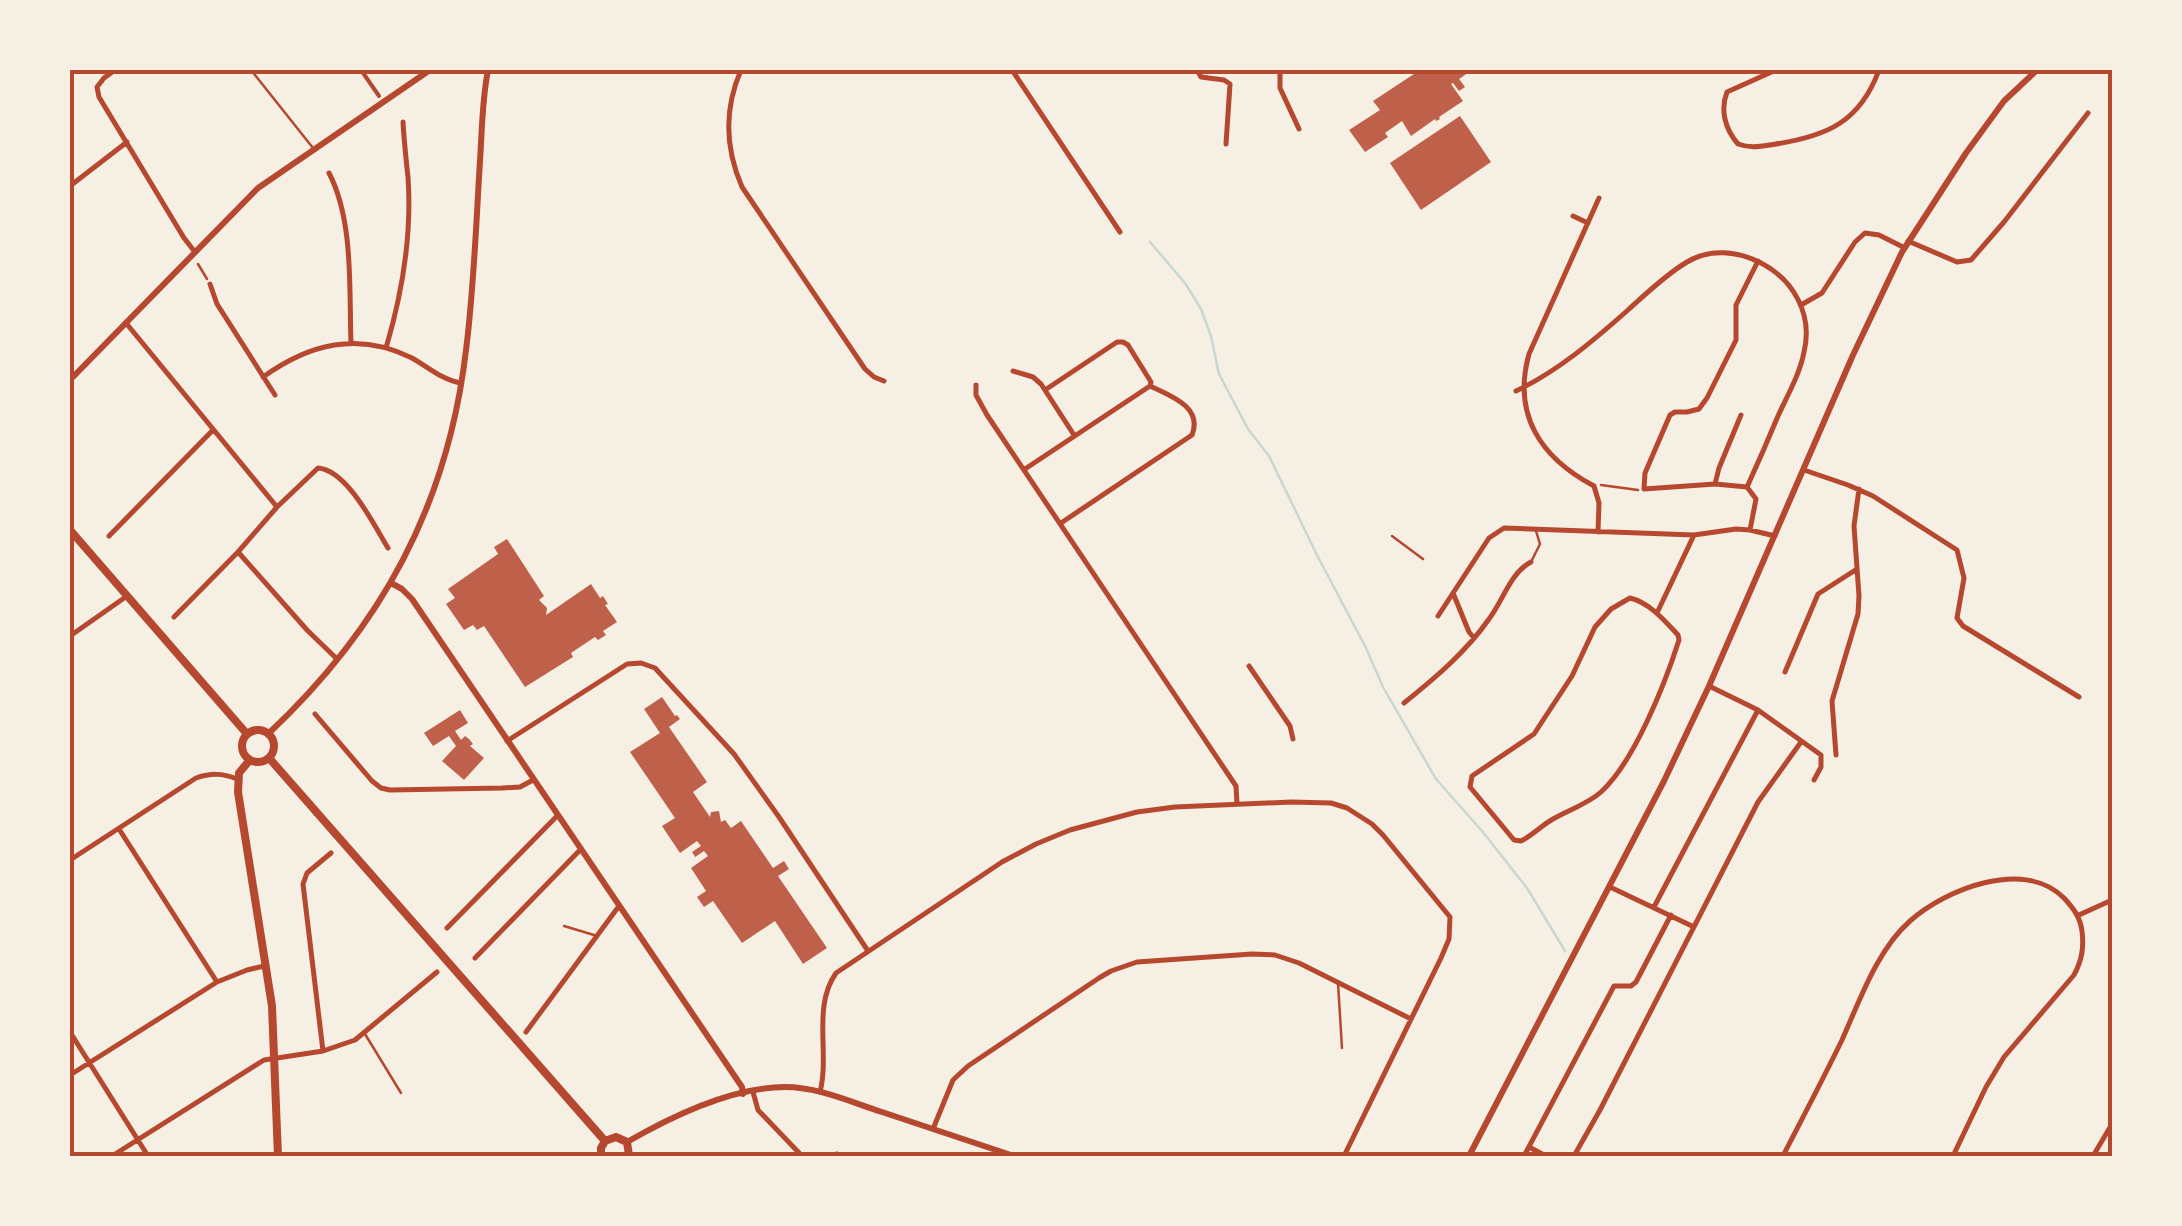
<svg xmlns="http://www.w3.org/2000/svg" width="2182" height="1226" viewBox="0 0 2182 1226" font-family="'PT Sans Narrow',sans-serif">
  <rect width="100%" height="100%" fill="#f6efe4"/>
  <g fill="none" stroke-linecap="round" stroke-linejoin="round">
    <path stroke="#c9d6d2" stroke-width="2.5" d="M1150 242 1185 283 1201 309 1211 336 1219 374 1248 429 1269 456 1317 555 1366 648 1383 687 1436 779 1482 831 1527 888 1565 951"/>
  </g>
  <path fill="#bf614a" d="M1420 70H1472L1459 79 1465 87 1459 91 1453 83 1451 84 1463 101 1439 117 1440 119 1436 121 1435 119 1411 136 1402 121 1385 133 1388 137 1365 152 1349 130 1380 110 1373 101Z
    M1460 116 1491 162 1421 210 1390 163Z
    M507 539 544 596 539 600 547 608 546 615 591 584 600 598 603 596 608 604 605 605 617 622 603 631 606 635 598 640 595 637 571 653 573 657 525 687 484 626 477 630 473 625 464 630 446 604 455 598 448 589 498 554 494 547Z
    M662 697 675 716 677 715 680 719 669 727 707 782 693 792 710 817 711 812 719 811 721 822 725 820 731 828 741 821 773 868 784 861 789 869 778 876 827 948 803 964 775 921 742 943 713 901 704 907 697 897 706 891 691 868 708 856 704 851 695 857 694 855 692 852 701 846 697 841 680 853 662 826 675 818 630 752 660 733 644 709Z
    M460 710 468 723 455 731 461 740 465 736 469 739 473 744 470 746 484 758 464 780 442 761 456 746 449 736 433 746 424 733Z"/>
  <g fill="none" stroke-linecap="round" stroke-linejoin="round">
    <path stroke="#b5482f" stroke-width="2.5" d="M198 264 207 279
      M1601 485 1638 490
      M1392 536 1423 559"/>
    <path stroke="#b5482f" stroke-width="2.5" d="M251 70 313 148
      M1532 560 1540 544 1536 531
      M564 926 594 935
      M1338 983 1342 1048
      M365 1034 401 1093"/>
    <path stroke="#b5482f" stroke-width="4" d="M361 70 379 96"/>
    <path stroke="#b5482f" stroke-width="5" d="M115 70 104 78 97 87 99 97 184 238 195 252
      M741 70C724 109 725 148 742 187L865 369 874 377 884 381
      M1012 70 1120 232
      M1197 70 1201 77 1224 80 1230 84 1226 144
      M1280 70V88L1299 129
      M1776 70 1727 92C1720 110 1725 129 1738 144 1752 149 1762 146 1776 144 1827 136 1860 122 1879 70
      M329 173C354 221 349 290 351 344
      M70 186 127 142
      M1573 216 1588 223
      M1908 241 1957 262 1971 260 2004 222 2088 113
      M210 284 217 304 275 395
      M1801 305 1822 293 1855 242 1865 233 1879 235 1905 248
      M126 323 277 507
      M386 348C402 294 412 234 408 177 406 159 404 140 403 122
      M1013 371 1033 377 1041 384 1074 435
      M263 377C309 344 358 331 412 358 428 367 442 380 461 383
      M976 385V395L987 415 1236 786 1237 804
      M1516 391C1558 371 1593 341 1628 310 1646 294 1665 275 1687 262 1710 248 1738 251 1761 263 1794 280 1813 315 1804 352 1800 374 1787 396 1778 416 1768 440 1758 463 1747 487
      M1025 469 1150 386 1151 382 1128 345 1123 342H1117L1045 390
      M1804 470 1848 485 1873 496 1957 550 1964 578 1957 618 1963 626 2079 697
      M1715 484 1719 468 1741 415
      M1061 523 1192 435C1203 407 1171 396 1150 386
      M1750 530 1756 499 1747 487 1715 484 1644 489 1645 473 1670 415 1675 412H1687L1699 409 1707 398 1736 340V305L1758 261
      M1598 532 1599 503 1594 486C1541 458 1512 415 1529 354L1599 198
      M109 536 213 430
      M238 552 307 630 337 659
      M1453 593 1469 632 1474 638
      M1630 598C1650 603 1664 620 1678 635L1679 640C1665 684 1634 762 1601 792 1588 804 1568 810 1553 819 1542 825 1533 835 1521 841L1514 840 1470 787 1472 776 1534 734 1572 676 1595 627 1611 609Z
      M1657 613 1694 535
      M1438 616 1489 538 1504 528 1694 535 1736 529 1750 530 1775 536
      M174 617 238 552 277 507 318 468C347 470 374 525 388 548
      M70 636 127 596
      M1249 666 1290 726 1293 739
      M1785 672 1818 594 1857 569
      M1709 686 1758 710 1821 755V767L1814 780
      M1404 703C1435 678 1466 652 1489 619 1503 601 1510 573 1531 562
      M315 714 372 781 381 788 390 790 502 788 520 787 533 780
      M507 741 627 664 641 663 655 668 734 754 779 817 868 951
      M1836 755 1832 701 1858 614 1859 596 1854 526 1859 489
      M119 829 217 982
      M70 860 196 778C211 773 222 773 237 779
      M1610 887 1694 927
      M1654 907 1758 710
      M2079 915 2112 900
      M447 928 557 816
      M475 958 581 849
      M70 1032 148 1156
      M526 1032 619 906
      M323 1051 303 884 307 873 331 853
      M70 1075 217 982 247 970 264 966
      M753 1092 758 1110 802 1156
      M820 1092C830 1053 812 1007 836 973L1002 862 1036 844 1070 830 1137 812 1175 807 1291 802 1331 803 1347 808 1372 824 1383 835 1450 917 1449 939 1441 958 1344 1156
      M933 1129 953 1080 968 1066 1099 978 1111 971 1137 962 1252 954 1275 955 1299 963 1411 1019
      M1529 1147 1546 1156
      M112 1156 264 1060 323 1051 355 1040 437 972
      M833 1156 836 1154 848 1156
      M1524 1156 1614 986H1631L1636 982 1671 915
      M1574 1156 1600 1110 1758 802 1801 742
      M1783 1156C1803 1117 1823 1079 1842 1040 1860 1000 1877 950 1910 921 1946 889 2024 858 2064 898 2074 909 2080 917 2082 931 2084 948 2082 960 2074 975L2004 1057 1986 1087 1953 1156
      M2093 1156 2112 1124"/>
    <path stroke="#b5482f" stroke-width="6" d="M391 583 402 589 412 599 742 1087 743 1094"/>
    <path stroke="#b5482f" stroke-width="6" d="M70 380 258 188 430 70
      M268 734C381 628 448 505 466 350 474 288 476 224 480 161 482 131 482 100 488 70
      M627 1142C672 1116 732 1087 785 1087 818 1087 851 1102 882 1112 926 1127 970 1141 1014 1156
      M1469 1156 1664 781 1709 686 1853 355 1902 252 1966 153 2004 101 2037 70"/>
    <path stroke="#b5482f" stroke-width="8" d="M70 530 247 734
      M242 746a16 16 0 1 1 32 0a16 16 0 1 1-32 0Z
      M269 758 605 1141
      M249 761 239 773 238 792 272 1006 278 1156
      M601 1156V1148L605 1141 616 1137 627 1142 629 1156"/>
  </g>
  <rect width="2182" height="1226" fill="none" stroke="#f6efe4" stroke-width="145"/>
  <rect x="72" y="72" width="2038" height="1082" fill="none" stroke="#b5482f" stroke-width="4"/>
</svg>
